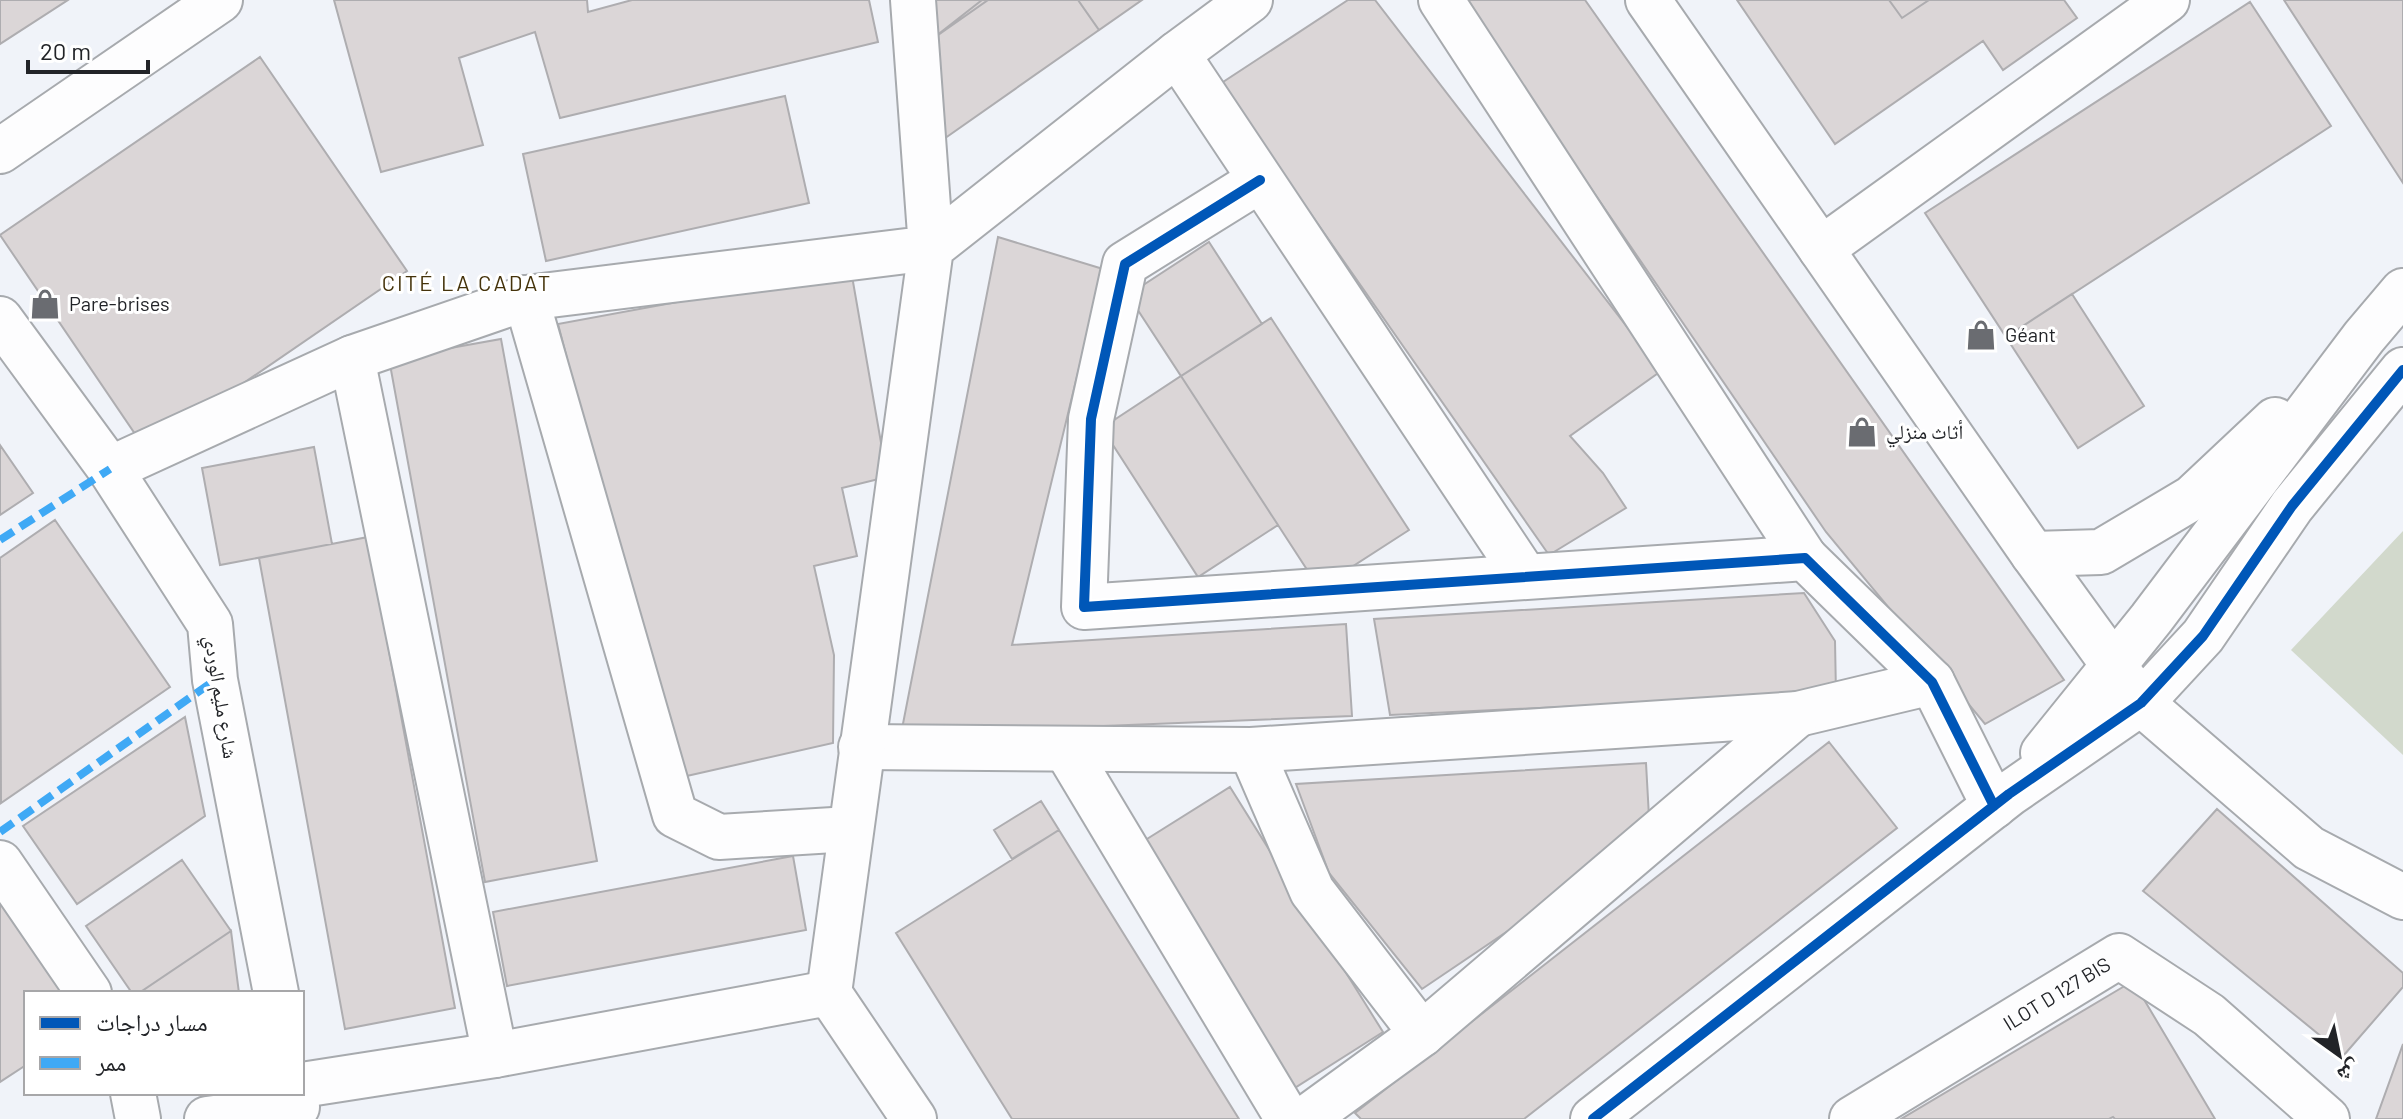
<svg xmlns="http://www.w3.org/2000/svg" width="2403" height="1119" viewBox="0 0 2403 1119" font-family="Barlow,'Noto Naskh Arabic',sans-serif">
  <rect width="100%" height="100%" fill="#f0f3f9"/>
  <path fill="#d2d9cc" d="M2403 531V755L2291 650Z"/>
  <path fill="#dbd6d7" stroke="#aeadb0" stroke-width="2" d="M0 0H68L0 44Z
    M334 0H587L588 12 632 0H869L878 42 560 118 535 32 459 58 483 145 381 172Z
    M927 0H988L931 40Z
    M982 0H1078L1099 30 941 141 931 40Z
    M1078 0H1142L1099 30Z
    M1348 0H1375L1661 371 1570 436 1603 473 1626 508 1549 555 1220 84Z
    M1462 0H1585L2064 680 1985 724 1826 532Z
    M1737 0H2064L2077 18 2003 70 1983 41 1835 144Z
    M1889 0H1929L1902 18Z
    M2284 0H2403V183Z
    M2250 2 2331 126 2006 337 1925 213Z
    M260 57 407 271 146 450 0 235Z
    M785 96 809 203 546 261 523 154Z
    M998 237 1103 269 1012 645 1346 624 1352 716 901 734Z
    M1209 242 1262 324 1181 376 1128 295Z
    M852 276 887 477 842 488 857 556 814 566 834 655 833 743 669 780 653 689 558 324 764 286Z
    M2072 294 2144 406 2078 448 2006 337Z
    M1271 318 1409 530 1319 588 1181 376Z
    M501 339 597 861 485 882 389 359Z
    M1181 376 1278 525 1198 577 1102 428Z
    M0 445 33 493 0 515Z
    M314 447 332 544 220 565 202 468Z
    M55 520 170 687 1 803 0 558Z
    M368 537 455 1008 345 1029 259 558Z
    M1804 593 1835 641 1836 694 1390 715 1374 619Z
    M185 717 205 816 77 904 23 826Z
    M1829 742 1897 828 1524 1119H1361L1355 1113Z
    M1646 763 1650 835 1422 989 1329 873 1296 784Z
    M1230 787 1383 1032 1293 1089 1139 844Z
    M1041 801 1059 830 1012 859 994 830Z
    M2217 809 2403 973V987L2344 1055 2143 891Z
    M1059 830 1239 1119H1012L896 933Z
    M793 856 806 930 507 986 493 912Z
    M182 860 231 931 139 993H132L86 926Z
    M0 885 74 993H26V1065L0 1082Z
    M231 931 239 993H139Z
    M2133 981 2215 1119H2115L2113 1117 2109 1119H1901Z
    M2403 1044V1119H2376Z"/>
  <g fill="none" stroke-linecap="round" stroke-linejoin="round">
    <g stroke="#a7aaae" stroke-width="48">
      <g id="minor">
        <path d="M1441 0 1805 558"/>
        <path d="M1177 54 1525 576"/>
        <path d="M0 151 220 0"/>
        <path d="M1260 180 1125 264 1091 419 1084 607 1805 558 1932 682 1994 806"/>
        <path d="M1821 249 2167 0"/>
        <path d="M526 298 675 815 719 837 850 829"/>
        <path d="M0 319 110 469 210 624 215 680 276 993"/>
        <path d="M352 358 495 1055"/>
        <path d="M110 469 352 358 526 298 931 248 913 0"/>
        <path d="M2033 554 2101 552 2192 498 2275 420"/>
        <path d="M861 747 1251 750 1798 714 1932 682"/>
        <path d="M1066 749 1288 1119"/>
        <path d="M1251 750 1312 891 1422 1034"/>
        <path d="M2043 753 2151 619 2364 337 2403 291"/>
        <path d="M0 863 89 993"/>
        <path d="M829 993 931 248 1177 54 1250 0"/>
        <path d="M302 1085 495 1055 829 993 914 1119"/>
        <path d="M133 1093 138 1119"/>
        <path d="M207 1119 297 1107"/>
        <path d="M1305 1119 1422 1034 1798 714"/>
        <path d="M1593 1119 2009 794 2141 703 2203 636 2292 506 2403 370"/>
        <path id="s1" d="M1852 1119 2119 956 2209 1015 2327 1119"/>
      </g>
    </g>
    <g stroke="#a7aaae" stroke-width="48">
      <path id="major" d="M1648 0 2033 554 2141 703 2309 848 2403 897"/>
    </g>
    <use href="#minor" stroke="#fdfdfe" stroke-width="44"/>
    <use href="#major" stroke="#fdfdfe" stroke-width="44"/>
    <path stroke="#3fa9f5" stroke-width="8" stroke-dasharray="16 8" stroke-linecap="butt" d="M0 540 110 469
      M0 832 215 680"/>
    <g stroke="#fff" stroke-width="15">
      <path id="cycleway" d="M1260 180 1125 264 1091 419 1084 607 1805 558 1932 682 1994 806
        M1593 1119 2009 794 2141 703 2203 636 2292 506 2403 370"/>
    </g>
    <use href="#cycleway" stroke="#0057b8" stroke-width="10"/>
  </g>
  <defs>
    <g id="shop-bare" transform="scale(2.4)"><path d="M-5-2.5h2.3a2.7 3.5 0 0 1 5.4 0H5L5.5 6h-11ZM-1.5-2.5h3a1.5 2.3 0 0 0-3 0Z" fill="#6a6c71" stroke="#fff" stroke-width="2.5" paint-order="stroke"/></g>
  </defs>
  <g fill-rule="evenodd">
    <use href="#shop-bare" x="45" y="304"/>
    <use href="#shop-bare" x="1981" y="335"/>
    <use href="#shop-bare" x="1862" y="432"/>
  </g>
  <g text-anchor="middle" stroke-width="6" stroke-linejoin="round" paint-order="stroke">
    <g font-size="20" fill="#222428" stroke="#fff" text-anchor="start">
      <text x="69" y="311">Pare-brises</text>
      <text x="2005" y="342">Géant</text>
      <text x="1886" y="439">أثاث منزلي</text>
    </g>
    <g font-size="20" fill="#222428" stroke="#fff">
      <text transform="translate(221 697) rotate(81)" y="7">شارع مليم الوردي</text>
      <text dy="7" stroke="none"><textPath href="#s1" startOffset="240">ILOT D 127 BIS</textPath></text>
    </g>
    <g font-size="22" letter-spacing="2" fill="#45330b" stroke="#fff">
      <text x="467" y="291">CITÉ LA CADAT</text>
    </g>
  </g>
  <rect x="24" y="991" width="280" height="104" fill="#ffffff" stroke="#a7a7a9" stroke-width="2"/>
  <rect x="40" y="1017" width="40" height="12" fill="#0057b8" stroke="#a7a7a9" stroke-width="2"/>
  <text x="96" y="1031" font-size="24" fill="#222428">مسار دراجات</text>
  <rect x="40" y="1057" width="40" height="12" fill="#3fa9f5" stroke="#a7a7a9" stroke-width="2"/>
  <text x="96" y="1071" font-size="24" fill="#222428">ممر</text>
  <g transform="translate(2339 1055) rotate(147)" stroke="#ffffff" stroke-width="6" paint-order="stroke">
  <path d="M0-6L14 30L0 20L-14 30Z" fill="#222428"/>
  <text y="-12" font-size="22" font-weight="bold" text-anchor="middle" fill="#222428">ش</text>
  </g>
  <path d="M28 60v12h120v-12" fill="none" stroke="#222428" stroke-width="4"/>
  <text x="40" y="60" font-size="24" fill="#222428" stroke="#ffffff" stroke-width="6" paint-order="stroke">20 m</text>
</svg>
